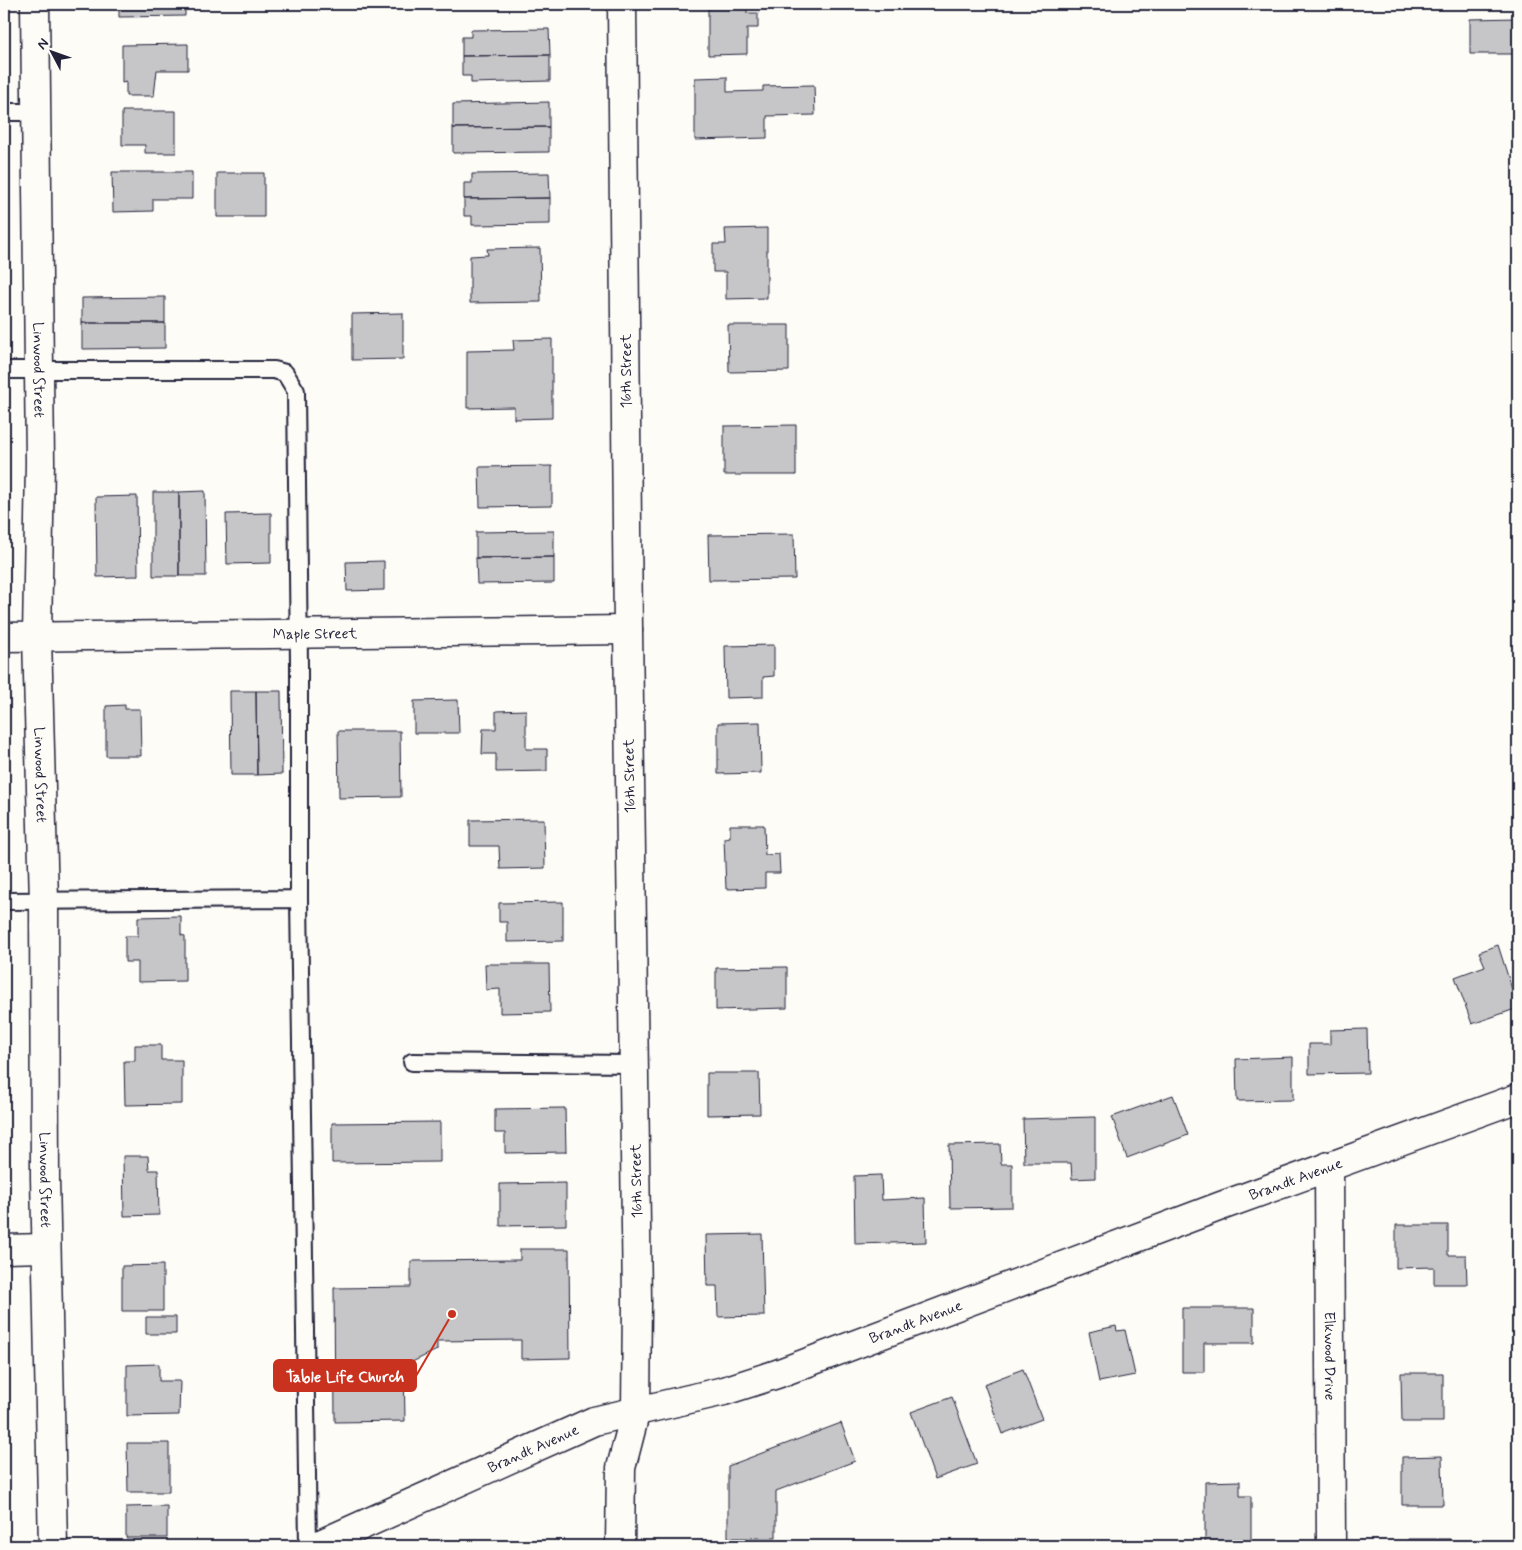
<svg xmlns="http://www.w3.org/2000/svg" width="1522" height="1550" viewBox="0 0 1522 1550" font-family="Mynerve,sans-serif">
  <rect width="100%" height="100%" fill="#fdfcf7"/>
  <filter id="ink" filterUnits="userSpaceOnUse"><feTurbulence type="fractalNoise" baseFrequency=".02" numOctaves="2"/><feDisplacementMap in="SourceGraphic" scale="10" xChannelSelector="R" yChannelSelector="G"/><feConvolveMatrix kernelMatrix="1 2 1 2 8 2 1 2 1" color-interpolation-filters="sRGB"/></filter>
  <g filter="url(#ink)">
    <path fill="#c6c6c8" stroke="#22223b" d="M119 4H185V16L119 17Z
      M747 5V13H758V28H747V54L708 55V6Z
      M1518 18V54H1470V19Z
      M549 29 550 55 462 56V37H471V30Z
      M188 44V70H157L154 96H126V82L122 83V45Z
      M550 55V81L471 83V76H462V56Z
      M727 77V92L763 91V86L814 85 815 115 767 116V138L695 140V78Z
      M549 102V127L453 128V104Z
      M122 111H176V153H145V145H122Z
      M549 127V152L453 153V128Z
      M112 172H192V199H153V211L113 212Z
      M217 173H264V217H217Z
      M549 173 550 198 464 199V183H472V174Z
      M550 198V224L472 225V216H464V199Z
      M767 228V298L726 299V272H713V244H726L725 229Z
      M540 248 541 302 470 303V256L488 255 487 249Z
      M165 297V323H82V298Z
      M403 313V359L352 360V314Z
      M82 323H165V348L82 349Z
      M728 325H789V371L729 372Z
      M552 339V418L514 419V407L467 408V351L514 350 513 340Z
      M796 425V475H724V426Z
      M552 466V506L480 507 479 467Z
      M205 491 206 576H179V492Z
      M153 492H179V576H153Z
      M137 496 138 576 97 577 96 497Z
      M271 513V563L227 564 226 514Z
      M554 531V557L476 558V532Z
      M794 534 795 579 709 580 708 535Z
      M554 557V583L477 584 476 558Z
      M384 561V590L347 591 346 562Z
      M774 645V676L763 677V697L726 698 725 646Z
      M230 691H256L257 775H231Z
      M256 691H281L282 774 257 775Z
      M458 700 459 733H414V701Z
      M125 705V709H140L141 756H106V706Z
      M526 710V749H547V771L496 772V754H482L483 729H496V711Z
      M760 722 761 773 718 774V723Z
      M338 731H400L401 797 339 798Z
      M544 819 545 868 500 869 499 846H470V820Z
      M730 825H764L765 855 779 854 780 873H765V888L726 889 724 838 730 837Z
      M563 902V941L507 942V922H499V903Z
      M181 916V935L185 936V981L138 982V962H125V936H138V917Z
      M1498 945 1518 1008 1472 1024 1455 977 1485 966 1479 952Z
      M485 964H549L550 1012 500 1013V989L486 990Z
      M787 967V1008L716 1010V968Z
      M1367 1029 1368 1073 1309 1074V1044H1330V1030Z
      M135 1045H161V1060H182V1104L125 1105 124 1061H135Z
      M1293 1057V1100L1237 1101 1236 1059Z
      M707 1073H759L760 1114 707 1115Z
      M1173 1095 1188 1135 1127 1158 1112 1117Z
      M565 1108 566 1152 505 1153V1133H495V1109Z
      M1095 1117V1178L1072 1179 1071 1163H1024L1023 1119Z
      M440 1122V1162L332 1163V1123Z
      M1000 1144 1001 1164H1012V1207L950 1208 949 1145Z
      M123 1156H148L149 1170H158L159 1215 124 1216Z
      M881 1175 882 1200 925 1198 926 1242 855 1244 854 1176Z
      M566 1183V1225L500 1226V1184Z
      M1396 1225H1448V1255H1466L1467 1284H1434V1267L1396 1268Z
      M762 1234 764 1316 718 1317 717 1286H707L706 1235Z
      M520 1249H569L570 1358 521 1359V1340L437 1341V1350L412 1362H404L405 1421 335 1422 334 1288 411 1287V1261L520 1260Z
      M163 1265V1311H122V1266Z
      M1182 1308H1254V1343H1204V1372H1182Z
      M146 1317H176V1334H146Z
      M1116 1326 1117 1331 1125 1330 1135 1375 1099 1382 1089 1332Z
      M159 1364V1381H180L179 1415 127 1416V1365Z
      M1023 1369 1042 1419 1002 1434 984 1384Z
      M1401 1373H1443V1422H1402Z
      M952 1397 977 1464 935 1479 911 1412Z
      M841 1423 855 1461 776 1491V1538H728V1466Z
      M127 1443H169V1492H128Z
      M1442 1456 1443 1505H1402V1457Z
      M1240 1481V1496H1251V1546H1205V1482Z
      M167 1506V1538H126V1507Z
      M1408 1539H1450V1546H1408Z"/>
    <g fill="none" stroke-linecap="round" stroke-linejoin="round">
      <g stroke="#22223b" stroke-width="20">
        <path id="service" d="M4 112H34
          M4 370H274L285 373 296 391 299 664V899L308 1546
          M4 901 299 899
          M412 1062 634 1064"/>
      </g>
      <g stroke="#22223b" stroke-width="31">
        <g id="minor">
          <path id="s1" d="M35 4 40 462 37 637 44 901 45 1178 53 1546"/>
          <path id="s2" d="M4 637 628 630"/>
          <path id="s3" d="M1329 1166 1331 1546"/>
          <path d="M4 1249 46 1248"/>
          <path id="s4" d="M316 1546 594 1421 724 1391 777 1374 1221 1206 1518 1098"/>
        </g>
      </g>
      <g stroke="#22223b" stroke-width="31">
        <path id="tertiary" d="M620 1546 621 1468 636 1410 637 1301 628 630 622 4"/>
      </g>
      <use href="#service" stroke="#fdfcf7" stroke-width="16"/>
      <use href="#minor" stroke="#fdfcf7" stroke-width="28"/>
      <use href="#tertiary" stroke="#fdfcf7" stroke-width="28"/>
    </g>
  </g>
  <g text-anchor="middle" stroke-width="5" stroke-linejoin="round" paint-order="stroke">
    <g font-size="15" fill="#22223b" stroke="#fdfcf7">
      <text dy="5" stroke="none"><textPath href="#s1" startOffset="366">Linwood Street</textPath></text>
      <text transform="translate(626 371) rotate(-90)" y="5">16th Street</text>
      <text dy="5" stroke="none"><textPath href="#s2" startOffset="311">Maple Street</textPath></text>
      <text dy="5" stroke="none"><textPath href="#s1" startOffset="771">Linwood Street</textPath></text>
      <text transform="translate(629 776) rotate(-91)" y="5">16th Street</text>
      <text dy="5" stroke="none"><textPath href="#s4" startOffset="1048">Brandt Avenue</textPath></text>
      <text dy="5" stroke="none"><textPath href="#s1" startOffset="1176">Linwood Street</textPath></text>
      <text transform="translate(636 1181) rotate(-91)" y="5">16th Street</text>
      <text dy="5" stroke="none"><textPath href="#s4" startOffset="642">Brandt Avenue</textPath></text>
      <text dy="5" stroke="none"><textPath href="#s3" startOffset="190">Elkwood Drive</textPath></text>
      <text dy="5" stroke="none"><textPath href="#s4" startOffset="238">Brandt Avenue</textPath></text>
    </g>
  </g>
  <path fill="none" stroke="#c8321e" stroke-width="2" d="M452 1314L416 1376"/>
  <circle fill="#c8321e" stroke="#fdfcf7" stroke-width="2" cx="452" cy="1314" r="5"/>
  <rect fill="#c8321e" stroke="#c8321e" stroke-width="2" x="274" y="1360" width="142" height="31" rx="5"/>
  <g font-size="16" text-anchor="middle" font-weight="bold" fill="#fff">
    <text x="345" y="1382">Table Life Church</text>
  </g>
  <rect width="1522" height="1550" fill="none" stroke="#fdfcf7" stroke-width="20"/>
  <rect x="10" y="10" width="1502" height="1530" fill="none" stroke="#22223b" stroke-width="2" filter="url(#ink)"/>
  <g transform="translate(52 52) rotate(311)" stroke="#fdfcf7" stroke-width="4" paint-order="stroke">
  <path d="M0-4L9 19L0 12L-9 19Z" fill="#22223b"/>
  <text y="-8" font-size="14" font-weight="bold" text-anchor="middle" fill="#22223b">N</text>
  </g>
</svg>
